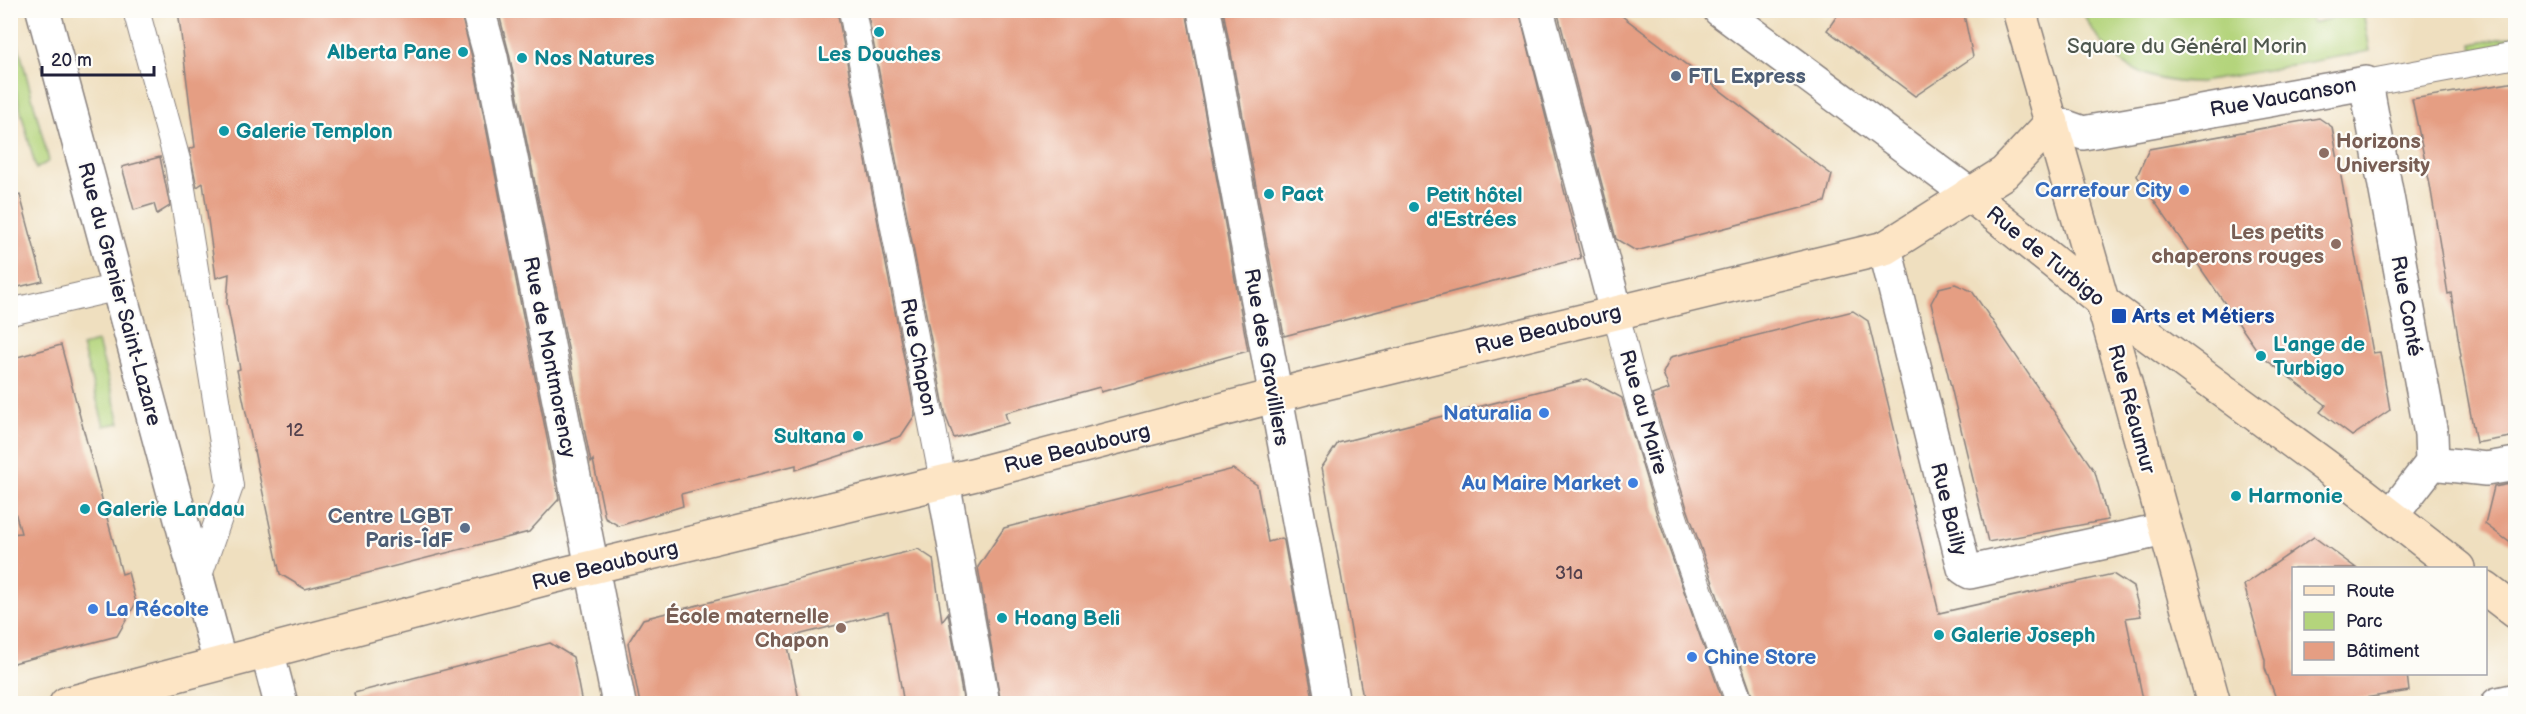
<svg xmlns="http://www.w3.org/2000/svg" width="2526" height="714" viewBox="0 0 2526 714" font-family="'Balsamiq Sans',sans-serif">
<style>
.green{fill:#b4d47c;stroke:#6b7b5c;stroke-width:1.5}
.building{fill:#e59e83}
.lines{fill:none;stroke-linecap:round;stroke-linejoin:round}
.pedestrian-casing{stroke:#88807d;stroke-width:28}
.minor-casing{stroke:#88807d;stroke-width:36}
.tertiary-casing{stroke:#88807d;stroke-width:36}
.secondary-casing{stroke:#88807d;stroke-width:36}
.pedestrian{stroke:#fff;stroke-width:26}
.minor{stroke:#fff;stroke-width:33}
.tertiary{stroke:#fff;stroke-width:33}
.secondary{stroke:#fde5c5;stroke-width:33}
.culture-dot{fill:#0f9aa8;stroke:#fdfcf7;stroke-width:2}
.service-dot{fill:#5c6f8a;stroke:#fdfcf7;stroke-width:2}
.education-dot{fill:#8d6e63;stroke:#fdfcf7;stroke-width:2}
.shop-dot{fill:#3f7fe0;stroke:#fdfcf7;stroke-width:2}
.transit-dot{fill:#1a4fb4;stroke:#fdfcf7;stroke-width:2}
.labels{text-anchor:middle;stroke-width:4.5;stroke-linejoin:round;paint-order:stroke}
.number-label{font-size:18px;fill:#53414d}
.park-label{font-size:21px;fill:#4e574e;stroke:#fdfcf7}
.culture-label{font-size:21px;font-weight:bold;fill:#0d838f;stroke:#fdfcf7;text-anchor:start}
.service-label{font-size:21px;font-weight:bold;fill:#4e5e75;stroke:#fdfcf7;text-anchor:start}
.street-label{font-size:21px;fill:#22223b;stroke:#fdfcf7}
.education-label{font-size:21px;font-weight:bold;fill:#785e54;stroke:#fdfcf7;text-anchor:end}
.shop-label{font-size:21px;font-weight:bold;fill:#366cbe;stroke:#fdfcf7;text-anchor:end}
.transit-label{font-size:21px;font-weight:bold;fill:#164399;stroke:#fdfcf7;text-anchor:start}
</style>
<rect width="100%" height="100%" fill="#fdfcf7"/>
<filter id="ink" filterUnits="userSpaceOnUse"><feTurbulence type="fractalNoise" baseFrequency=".0167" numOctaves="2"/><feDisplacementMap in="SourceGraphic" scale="12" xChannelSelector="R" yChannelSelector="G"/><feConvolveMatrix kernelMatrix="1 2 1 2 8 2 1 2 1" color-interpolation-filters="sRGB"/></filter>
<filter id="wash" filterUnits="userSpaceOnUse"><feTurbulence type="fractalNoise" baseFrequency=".008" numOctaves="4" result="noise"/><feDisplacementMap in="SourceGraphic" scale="24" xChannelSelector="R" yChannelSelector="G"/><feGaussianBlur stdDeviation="1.35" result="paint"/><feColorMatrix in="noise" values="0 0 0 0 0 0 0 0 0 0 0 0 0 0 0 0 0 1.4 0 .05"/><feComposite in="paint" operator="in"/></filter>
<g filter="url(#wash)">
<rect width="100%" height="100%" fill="#efdfbf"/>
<g class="green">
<path d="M2082,11H2308L2312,23L2363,11L2370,51L2196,83C2140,82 2107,62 2082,11Z"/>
<path d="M2515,36V51L2474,56L2472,44Z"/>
<path d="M17,40L49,161L36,169L11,73V43Z"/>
<path d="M98,342L120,423L104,426L82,346Z"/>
</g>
<g id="blocks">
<g class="building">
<path d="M178,10H460L473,61L559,499L529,532L305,589L280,574L237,370L240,369L227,303L229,274L216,278L203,183L197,187L189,149L195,147Z"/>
<path d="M498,10H837L915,415L901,436L796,470V465L681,494L683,506L619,526L605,518L593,460L591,463L509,53Z"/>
<path d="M867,10H1186L1248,351L1101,392L1100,387L1005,413L1008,423L954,438L946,417Z"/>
<path d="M1223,10H1519L1581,258L1284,336Z"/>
<path d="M1557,10H1614L1832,175L1825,202L1636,251L1616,239Z"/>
<path d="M1841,10H1963L1973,57L1915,96L1827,30Z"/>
<path d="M2516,82V436L2476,443L2460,357L2461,356L2451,293L2448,294L2430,185L2412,99Z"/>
<path d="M2319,118L2332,127L2373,353L2380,352L2390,410L2352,436L2320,412L2326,405L2261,356L2137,176L2149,149Z"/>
<path d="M160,157L170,206L157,214L154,204L134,210L122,167Z"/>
<path d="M20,195L43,281L10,289V197Z"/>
<path d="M1955,284L1972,291L2095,472L2108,520L1988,542L1931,303L1939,288Z"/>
<path d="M1853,311L1868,321L1939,613L2113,574L2133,587L2141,616L2126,618L2144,704H1755L1686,505L1652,395L1669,389L1663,373L1671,357Z"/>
<path d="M61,345L122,574L128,572L136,603L117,636L10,664V534L21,533L10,494V359Z"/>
<path d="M1587,379L1622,398L1657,515L1724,704H1364L1322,467L1338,443Z"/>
<path d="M1233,469L1257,485L1268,542L1282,538L1284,541L1314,704H1001L978,567L1004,528Z"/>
<path d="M2516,483V547L2485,524L2494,487Z"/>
<path d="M2314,537L2356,568H2294V674H2407L2409,691L2327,704H2278L2265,668V660L2244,585Z"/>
<path d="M918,549L933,559L942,621L948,613L964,704H904L888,612L786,638L800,704H640L628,643L643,619Z"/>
<path d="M550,643L573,657L582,704H356L354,693Z"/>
</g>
</g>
</g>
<g filter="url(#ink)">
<use href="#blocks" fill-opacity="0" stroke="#88807d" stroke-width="1.5"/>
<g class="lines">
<g class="pedestrian-casing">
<g id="pedestrian">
<path d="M136,10L178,164L230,486L198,578"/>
<path d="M852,10L943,481"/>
<path d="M2366,83L2516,55"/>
<path d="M10,312L119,287"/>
<path d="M1616,312C1646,446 1693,575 1740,704"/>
</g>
</g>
<g class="minor-casing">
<g id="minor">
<path d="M478,10L491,57L619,704"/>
<path d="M1204,10L1333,704"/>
<path d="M1537,10L1616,312"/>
<path d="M2052,122L2083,133L2366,83L2431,434L2432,463L2391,516"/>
<path d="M1885,248L1964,568L1970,572L2165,529"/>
<path d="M2432,463L2486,469L2516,464"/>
<path d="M943,481L983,704"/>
<path d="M267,651L281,704"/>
<path d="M2498,704L2516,700"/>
</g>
</g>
<g class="tertiary-casing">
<g id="tertiary">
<path d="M43,10L220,663"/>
<path d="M1720,10L1969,194"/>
</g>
</g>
<g class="secondary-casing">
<g id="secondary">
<path d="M2019,10L2115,346L2214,704"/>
<path d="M1969,194L2103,302L2354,487L2458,568"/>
<path d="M2486,589L2516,612"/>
<path d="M66,704L551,577L976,474L1305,388L1885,248L2004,173L2052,122"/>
</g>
</g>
<use href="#pedestrian" class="pedestrian"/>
<use href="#minor" class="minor"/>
<use href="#tertiary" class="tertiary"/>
<use href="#secondary" class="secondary"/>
</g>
</g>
<g class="culture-dot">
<circle cx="879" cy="32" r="6"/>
<circle cx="463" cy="52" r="6"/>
<circle cx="522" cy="58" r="6"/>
<circle cx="224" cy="131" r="6"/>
<circle cx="1269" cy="194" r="6"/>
<circle cx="1414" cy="207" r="6"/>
<circle cx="2261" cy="356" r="6"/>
<circle cx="858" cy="436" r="6"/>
<circle cx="2236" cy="496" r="6"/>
<circle cx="85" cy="509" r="6"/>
<circle cx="1002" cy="618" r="6"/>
<circle cx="1939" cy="635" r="6"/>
</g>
<g class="service-dot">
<circle cx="1676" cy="76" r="6"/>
<circle cx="465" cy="528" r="6"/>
</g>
<g class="education-dot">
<circle cx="2324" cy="153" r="6"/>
<circle cx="2336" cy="244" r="6"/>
<circle cx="841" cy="628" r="6"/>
</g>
<g class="shop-dot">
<circle cx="2184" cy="190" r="6"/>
<circle cx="1544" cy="413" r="6"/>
<circle cx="1633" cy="483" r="6"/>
<circle cx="93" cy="609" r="6"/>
<circle cx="1692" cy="657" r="6"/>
</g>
<rect class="transit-dot" x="2111" y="308" width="16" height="16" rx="3"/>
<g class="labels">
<g class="number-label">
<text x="295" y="436">12</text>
<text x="1569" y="579">31a</text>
</g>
<g class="park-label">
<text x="2187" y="53">Square du Général Morin</text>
</g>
<g class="culture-label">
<text x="451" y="59" text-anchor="end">Alberta Pane</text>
<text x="879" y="61" text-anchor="middle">Les Douches</text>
<text x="534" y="65">Nos Natures</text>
<text x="236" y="138">Galerie Templon</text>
<text x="1281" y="201">Pact</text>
<text x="1426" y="202">Petit hôtel<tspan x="1426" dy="24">d'Estrées</tspan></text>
<text x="2273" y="351">L'ange de<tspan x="2273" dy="24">Turbigo</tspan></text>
<text x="846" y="443" text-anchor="end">Sultana</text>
<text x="2248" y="503">Harmonie</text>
<text x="97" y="516">Galerie Landau</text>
<text x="1014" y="625">Hoang Beli</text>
<text x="1951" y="642">Galerie Joseph</text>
</g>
<g class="service-label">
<text x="1688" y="83">FTL Express</text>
<text x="453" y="523" text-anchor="end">Centre LGBT<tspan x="453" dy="24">Paris-ÎdF</tspan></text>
</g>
<g class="street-label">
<text transform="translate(2283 97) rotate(-10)" y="7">Rue Vaucanson</text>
<text transform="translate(2046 256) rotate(39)" y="7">Rue de Turbigo</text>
<text transform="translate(120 294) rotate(75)" y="7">Rue du Grenier Saint-Lazare</text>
<text transform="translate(2407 306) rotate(80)" y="7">Rue Conté</text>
<text transform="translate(1548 329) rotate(-14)" y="7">Rue Beaubourg</text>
<text transform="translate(550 357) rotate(79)" y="7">Rue de Montmorency</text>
<text transform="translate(919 357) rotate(79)" y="7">Rue Chapon</text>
<text transform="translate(1267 357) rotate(80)" y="7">Rue des Gravilliers</text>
<text transform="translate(2132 409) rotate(75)" y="7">Rue Réaumur</text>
<text transform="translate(1644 412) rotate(74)" y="7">Rue au Maire</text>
<text transform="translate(1077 448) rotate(-14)" y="7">Rue Beaubourg</text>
<text transform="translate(1949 509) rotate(76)" y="7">Rue Bailly</text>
<text transform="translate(605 565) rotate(-14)" y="7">Rue Beaubourg</text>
</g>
<g class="education-label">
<text x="2336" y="148" text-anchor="start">Horizons<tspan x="2336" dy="24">University</tspan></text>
<text x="2324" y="239">Les petits<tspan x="2324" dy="24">chaperons rouges</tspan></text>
<text x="829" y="623">École maternelle<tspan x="829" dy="24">Chapon</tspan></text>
</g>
<g class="shop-label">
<text x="2172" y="197">Carrefour City</text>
<text x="1532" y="420">Naturalia</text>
<text x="1621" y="490">Au Maire Market</text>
<text x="105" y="616" text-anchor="start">La Récolte</text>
<text x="1704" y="664" text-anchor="start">Chine Store</text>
</g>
<g class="transit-label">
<text x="2132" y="323">Arts et Métiers</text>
</g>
</g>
<rect width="2526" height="714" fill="none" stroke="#fdfcf7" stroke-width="36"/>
<rect x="2292" y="567" width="195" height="108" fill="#fdfcf7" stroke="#a5a5ac" stroke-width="1.5"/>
<rect x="2304" y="586" width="30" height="9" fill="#fde5c5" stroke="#a5a5ac" stroke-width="1.5"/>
<text x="2346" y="597" font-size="18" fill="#22223b">Route</text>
<rect x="2304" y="612" width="30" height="18" fill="#b4d47c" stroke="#a5a5ac" stroke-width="1.5"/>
<text x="2346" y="627" font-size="18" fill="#22223b">Parc</text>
<rect x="2304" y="642" width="30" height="18" fill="#e59e83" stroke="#a5a5ac" stroke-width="1.5"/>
<text x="2346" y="657" font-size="18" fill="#22223b">Bâtiment</text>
<path d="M42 66v9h112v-9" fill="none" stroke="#22223b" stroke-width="3"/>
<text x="51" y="66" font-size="18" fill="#22223b" stroke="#fdfcf7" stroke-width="4.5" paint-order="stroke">20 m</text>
</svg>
